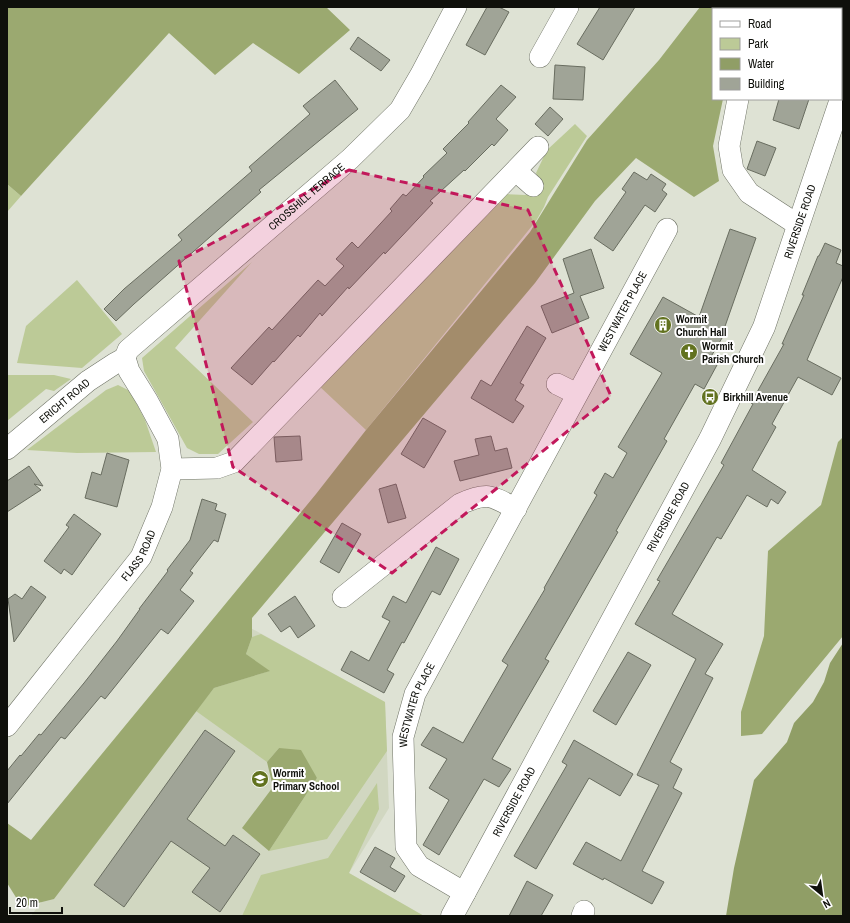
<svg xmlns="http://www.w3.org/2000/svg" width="850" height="923" viewBox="0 0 850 923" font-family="'Archivo Narrow',sans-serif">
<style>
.built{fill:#d1d7c1}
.green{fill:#bcca97}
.forest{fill:#9ba970}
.water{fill:#909e66}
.building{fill:#a0a497;stroke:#696d60}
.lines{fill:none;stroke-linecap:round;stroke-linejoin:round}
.minor-casing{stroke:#707467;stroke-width:22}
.major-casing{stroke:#707467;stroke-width:23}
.minor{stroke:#fff;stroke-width:21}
.major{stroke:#fff;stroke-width:22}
.marked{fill:#c2185b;fill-opacity:0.2;stroke:#c2185b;stroke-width:3;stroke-dasharray:8 5;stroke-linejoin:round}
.labels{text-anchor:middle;stroke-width:4;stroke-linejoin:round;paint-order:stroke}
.street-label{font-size:11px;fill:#0f100b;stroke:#fff}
.poi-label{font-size:11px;font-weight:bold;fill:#0f100b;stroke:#fff;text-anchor:start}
</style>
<rect width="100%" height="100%" fill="#dee2d4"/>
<path class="built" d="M247,626L385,702L389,808L349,873L424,916H31Z"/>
<g class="green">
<path d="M575,124L587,136L548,197L544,207L536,221L366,430L318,385L505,194L525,195L537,193L541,186L536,173L547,150Z"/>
<path d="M7,184L21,196L7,212Z"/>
<path d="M252,262L175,348L253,422L218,454H199L187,448L144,371L142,358Z"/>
<path d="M77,280L122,334L82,368L17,363L26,326Z"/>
<path d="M8,375H54L71,379L54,391L46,389L7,421V382Z"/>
<path d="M118,385L130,391L145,420L156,452L77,453L27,450L106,390Z"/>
<path d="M261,634L385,702L387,751L327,839L269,851L317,778L279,748L267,762L196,711L214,688L269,671L246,654L252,637Z"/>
<path d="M377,783L379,809L349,873L424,916H242L261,875L328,858Z"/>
</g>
<g class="forest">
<path d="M7,7H326L350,30L299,74L253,43L215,75L169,33L21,196L7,184Z"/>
<path d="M700,7H772L770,9H713V99H723L713,146L719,181L694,197L636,158L595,201L535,283L252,618V637L246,654L270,671L214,688L54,899L22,907L7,883V823L31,840L316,494L366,430L530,232L587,140L659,60Z"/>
<path d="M843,437V636L762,734L741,736V712L764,636L768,551L821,505L838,442Z"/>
<path d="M279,748L301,750L317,778L269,851L242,828L273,787L267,762Z"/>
</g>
<path class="water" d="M843,643V916H726L734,868L754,780L787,742L794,723L813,702L824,682L830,663Z"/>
<g class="building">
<path d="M487,7H499L509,12L485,55L466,45Z"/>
<path d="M600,7H635L603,60L577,44Z"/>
<path d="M358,37L390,60L381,71L350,49Z"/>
<path d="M555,65L585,67L583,100L553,99Z"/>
<path d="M335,80L358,109L259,190L261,192L134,304L116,321L104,309L124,289L182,240L178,235L252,171L249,167L310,114L303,106Z"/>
<path d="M501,85L516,97L496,119L508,130L494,146L492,144L465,171L464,170L430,201L433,203L385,254L384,252L349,289L348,287L322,316L320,313L300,337L298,335L274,362L273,361L252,385L231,368L269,327L272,330L318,280L325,286L344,266L336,259L352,242L358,248L392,211L390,209L403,194L406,196L424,177L423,176L447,153L443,149L469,123L468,122Z"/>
<path d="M779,99H809L799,129L773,120Z"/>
<path d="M550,107L563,119L548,136L535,124Z"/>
<path d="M757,141L776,148L765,176L747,169Z"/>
<path d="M634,172L647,180L651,174L666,184L662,190L667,194L655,212L645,205L613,251L594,238L626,192L622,189Z"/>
<path d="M730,229L756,238L723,332L725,333L709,360L717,365L704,389L695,384L664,439L667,441L616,531L618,532L545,659L549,661L492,759L511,769L499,787L484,779L439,855L423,845L449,800L429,788L447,759L421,745L433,727L463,743L508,665L502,661L545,589L544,588L597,495L594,493L605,473L613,478L627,453L618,447L662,373L630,354L663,297L699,317Z"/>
<path d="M825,243L841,250L836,263L843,266V277L807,360L841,378L832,395L798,377L772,424L776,427L752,470L786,492L778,504L771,499L767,507L747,495L721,539L717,537L672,614L723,644L705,674L713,678L670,762L682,769L673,788L682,793L642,871L664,882L652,904L604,878L603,880L573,864L586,842L621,861L659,785L637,775L696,659L635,624L660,581L657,580L724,465L721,463L753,404L751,403L784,344H782L804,295H802L818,256H819Z"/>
<path d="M591,249L604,288L580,296L589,318L552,333L541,306L574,293L563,259Z"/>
<path d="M527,326L546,338L520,383L524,385L515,400L524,406L513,423L471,398L481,380L491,386Z"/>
<path d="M423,418L446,431L424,468L401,454Z"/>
<path d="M300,436L302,460L276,462L274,437Z"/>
<path d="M491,436L495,451L507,448L512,468L460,481L454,461L479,455L475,439Z"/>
<path d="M107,453L129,460L117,507L85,498L92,472L101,475Z"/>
<path d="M29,466L43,486L34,484L41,490L7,512V481Z"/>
<path d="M396,484L406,518L388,523L379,489Z"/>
<path d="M202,499L217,504L215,510L226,514L218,542L214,540L190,571L193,573L180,590L194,601L168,634L161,629L105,699L101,696L65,739L61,737L7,804V771L20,755L21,756L39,734L41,735L84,683L117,641L140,609H139L168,571L167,570L190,540Z"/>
<path d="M74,514L101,534L72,575L64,569L61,574L44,561L69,527L66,525Z"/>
<path d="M342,523L361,534L339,573L320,562Z"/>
<path d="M436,547L459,559L440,595L432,591L404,643L402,642L387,670L394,674L384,693L341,670L351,651L369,661L390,621L382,617L393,596L406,603Z"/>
<path d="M31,586L46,597L14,642L8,599L15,594L22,599Z"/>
<path d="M295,596L315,626L298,638L290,626L281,632L268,614Z"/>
<path d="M628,652L651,665L616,725L593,711Z"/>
<path d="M205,730L235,751L187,819L225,846L233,835L260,854L220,912L192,892L210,868L171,841L124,907L94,885Z"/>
<path d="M574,740L633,774L620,796L589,778L536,869L514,856L567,765L562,762Z"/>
<path d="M375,847L395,858L390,867L405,876L395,892L360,872Z"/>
<path d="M527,881L553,895L541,916H509Z"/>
</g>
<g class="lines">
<g class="minor-casing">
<g id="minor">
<path d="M782,9L784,7"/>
<path d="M540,57L568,7"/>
<path d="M738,99L729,146L733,170L749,193L798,225"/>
<path d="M516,171L533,186"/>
<path id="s1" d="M125,358L128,350L350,159L400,110L421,74L456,7"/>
<path d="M557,384L577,394"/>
<path id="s2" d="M7,449L88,381L114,364L125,358"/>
<path d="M172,469L217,468L234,462L538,147"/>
<path d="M343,597L460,504C487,492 491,495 516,509"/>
<path id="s3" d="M7,726L141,557L162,507L172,469L168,439L147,400L129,371L125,358"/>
<path id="s4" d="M465,893L419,866L406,847L403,737L415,694L667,229"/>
<path d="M582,916L584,911"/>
</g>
</g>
<g class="major-casing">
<g id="major">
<path id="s5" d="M452,916L710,439L764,327L841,99"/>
</g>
</g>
<use href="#minor" class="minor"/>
<use href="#major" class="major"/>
</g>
<path class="marked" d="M349,170L528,210L611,396L392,573L233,467L179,261Z"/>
<defs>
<g id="building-disc" transform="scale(0.9)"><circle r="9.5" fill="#62721f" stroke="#fff"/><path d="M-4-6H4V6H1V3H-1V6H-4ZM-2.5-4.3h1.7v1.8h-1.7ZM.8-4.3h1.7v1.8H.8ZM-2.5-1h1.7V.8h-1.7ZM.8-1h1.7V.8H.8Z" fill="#fff"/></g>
<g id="church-disc" transform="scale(0.9)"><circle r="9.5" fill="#62721f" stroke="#fff"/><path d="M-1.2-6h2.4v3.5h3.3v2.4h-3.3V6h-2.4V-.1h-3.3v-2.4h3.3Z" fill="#fff"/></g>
<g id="bus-disc" transform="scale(0.9)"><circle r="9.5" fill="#62721f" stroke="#fff"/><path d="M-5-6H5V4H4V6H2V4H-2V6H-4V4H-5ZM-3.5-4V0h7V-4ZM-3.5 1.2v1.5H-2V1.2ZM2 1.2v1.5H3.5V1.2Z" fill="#fff"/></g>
<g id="school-disc" transform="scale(0.9)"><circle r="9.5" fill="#62721f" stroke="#fff"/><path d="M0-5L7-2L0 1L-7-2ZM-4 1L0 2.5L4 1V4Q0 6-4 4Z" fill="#fff"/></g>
</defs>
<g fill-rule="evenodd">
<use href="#building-disc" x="663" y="325"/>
<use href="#church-disc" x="689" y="352"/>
<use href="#bus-disc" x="710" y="397"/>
<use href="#school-disc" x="260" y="779"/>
</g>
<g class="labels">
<g class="street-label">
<text dy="4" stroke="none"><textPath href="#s1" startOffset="244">CROSSHILL TERRACE</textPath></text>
<text dy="4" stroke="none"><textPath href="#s5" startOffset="778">RIVERSIDE ROAD</textPath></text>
<text dy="4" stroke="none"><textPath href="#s4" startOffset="666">WESTWATER PLACE</textPath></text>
<text dy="4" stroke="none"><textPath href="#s2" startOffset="75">ERICHT ROAD</textPath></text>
<text dy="4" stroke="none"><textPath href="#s5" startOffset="454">RIVERSIDE ROAD</textPath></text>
<text dy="4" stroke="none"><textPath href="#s3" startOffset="216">FLASS ROAD</textPath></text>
<text dy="4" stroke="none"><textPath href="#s4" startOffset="221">WESTWATER PLACE</textPath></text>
<text dy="4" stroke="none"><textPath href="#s5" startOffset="130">RIVERSIDE ROAD</textPath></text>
</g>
<g class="poi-label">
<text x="676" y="323">Wormit<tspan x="676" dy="13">Church Hall</tspan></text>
<text x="702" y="350">Wormit<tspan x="702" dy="13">Parish Church</tspan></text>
<text x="723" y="401">Birkhill Avenue</text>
<text x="273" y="777">Wormit<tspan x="273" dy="13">Primary School</tspan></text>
</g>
</g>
<rect width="850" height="923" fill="none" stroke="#0f100b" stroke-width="16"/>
<rect x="712" y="8" width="130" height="92" fill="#ffffff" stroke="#9f9f9d"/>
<rect x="720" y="21" width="20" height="6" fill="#ffffff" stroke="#9f9f9d"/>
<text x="748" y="28" font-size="12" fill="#0f100b">Road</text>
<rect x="720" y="38" width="20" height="12" fill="#bcca97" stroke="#9f9f9d"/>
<text x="748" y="48" font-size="12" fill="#0f100b">Park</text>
<rect x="720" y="58" width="20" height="12" fill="#909e66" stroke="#9f9f9d"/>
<text x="748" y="68" font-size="12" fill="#0f100b">Water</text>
<rect x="720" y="78" width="20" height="12" fill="#a0a497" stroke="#9f9f9d"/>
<text x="748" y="88" font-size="12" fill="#0f100b">Building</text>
<g transform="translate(822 895) rotate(151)" stroke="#ffffff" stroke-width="3" paint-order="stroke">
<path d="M0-3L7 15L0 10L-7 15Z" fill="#0f100b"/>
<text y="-6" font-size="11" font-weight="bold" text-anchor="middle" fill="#0f100b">N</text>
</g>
<path d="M10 907v6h52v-6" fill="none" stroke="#0f100b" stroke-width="2"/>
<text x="16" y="907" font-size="12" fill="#0f100b" stroke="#ffffff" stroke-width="3" paint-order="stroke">20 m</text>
</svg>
